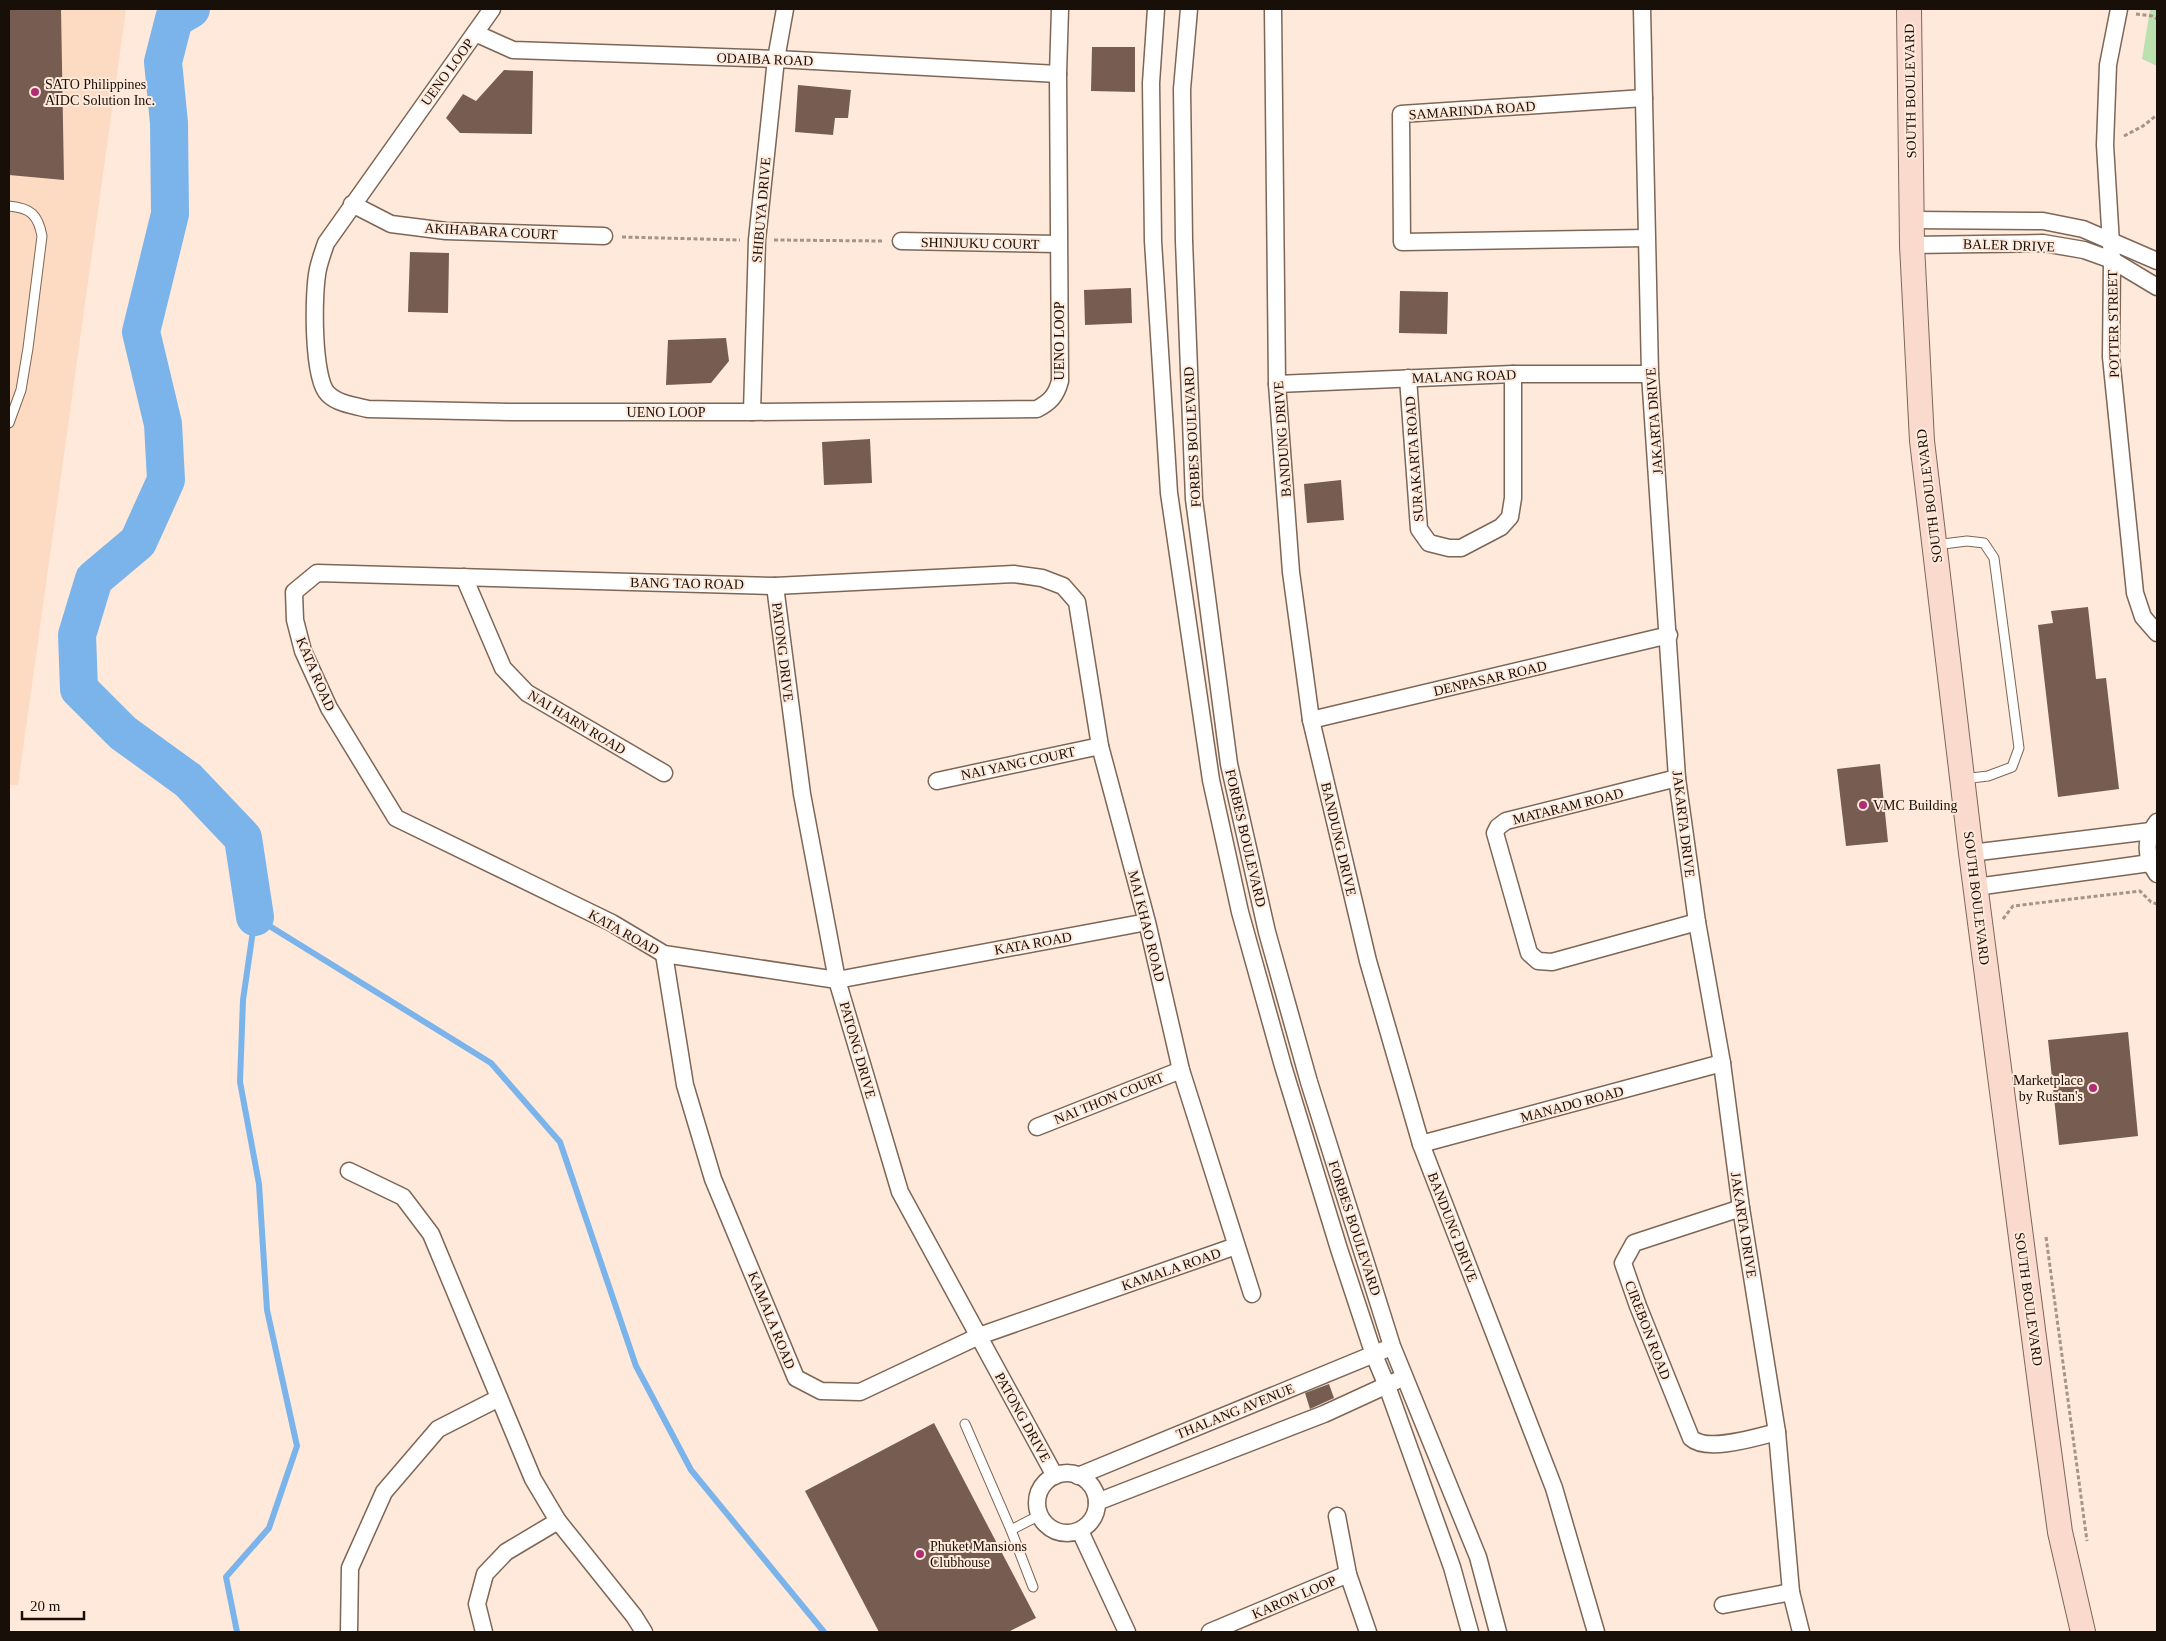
<svg xmlns="http://www.w3.org/2000/svg" width="2166" height="1641" viewBox="0 0 2166 1641" font-family="'Times New Roman',serif">
<style>
.built{fill:#fddbc2}
.green{fill:#bbe1af}
.lines{fill:none;stroke-linecap:round;stroke-linejoin:round}
.stream{stroke:#7bb4eb;stroke-width:6}
.river{stroke:#7bb4eb;stroke-width:38}
.building{fill:#775c51}
.lane-casing{stroke:#7d6655;stroke-width:11}
.street-casing{stroke:#7d6655;stroke-width:19}
.secondary-casing{stroke:#7d6655;stroke-width:26}
.path{stroke:#a59488;stroke-width:3;stroke-dasharray:4 2.5;stroke-linecap:butt}
.lane{stroke:#fff;stroke-width:9}
.street{stroke:#fff;stroke-width:16}
.secondary{stroke:#fbdace;stroke-width:24}
.poi-dot{fill:#b02c74;stroke:#ffe9da;stroke-width:2}
.labels{text-anchor:middle;stroke-width:4;stroke-linejoin:round;paint-order:stroke}
.street-label{font-size:14px;fill:#180f08;stroke:#ffe9da}
.poi-label{font-size:14px;fill:#180f08;stroke:#ffe9da;text-anchor:start}
</style>
<rect width="100%" height="100%" fill="#ffe9da"/>
<path class="built" d="M9,9H126L18,785H9Z"/>
<path class="green" d="M2150,9H2157V66L2142,59Z"/>
<g class="lines">
<path class="stream" d="M237,1632L226,1577L269,1528L297,1446L267,1310L259,1184L240,1082L243,1000L255,917L491,1063L560,1142L636,1366L691,1470L824,1632"/>
<path class="river" d="M191,9L174,19L163,62L169,123L170,214L141,332L163,424L166,480L138,542L94,579L77,635L79,689L123,733L188,780L243,838L255,917"/>
</g>
<g class="building">
<path d="M9,9H61L64,180L9,175Z"/>
<path d="M1092,47H1135V92L1091,91Z"/>
<path d="M504,70L533,71L532,134L460,133L446,118L463,94L476,101Z"/>
<path d="M798,85L851,90L848,118H835L833,135L795,132Z"/>
<path d="M410,252L449,253L448,313L408,312Z"/>
<path d="M1131,288L1132,323L1085,325L1084,290Z"/>
<path d="M1400,291L1448,292L1447,334L1399,333Z"/>
<path d="M726,338L729,361L711,383L666,385L668,340Z"/>
<path d="M870,439L872,483L824,485L822,442Z"/>
<path d="M1341,480L1344,520L1307,523L1304,484Z"/>
<path d="M2088,607L2096,679L2106,678L2119,789L2058,797L2038,625L2053,623L2051,611Z"/>
<path d="M1880,764L1888,842L1846,846L1837,769Z"/>
<path d="M2128,1032L2138,1136L2059,1145L2048,1040Z"/>
<path d="M1329,1384L1334,1398L1310,1409L1305,1393Z"/>
<path d="M934,1423L1036,1618L1008,1632H879L805,1491Z"/>
</g>
<g class="lines">
<g class="lane-casing">
<g id="lane">
<path d="M9,206C31,208 38,215 42,236L28,348L21,390L9,423"/>
<path d="M1935,545L1967,541L1984,543L1994,558L2019,748L2012,767L1988,776L1963,779"/>
<path d="M965,1424L1011,1530L1033,1587"/>
<path d="M1011,1530L1040,1515"/>
</g>
</g>
<g class="street-casing">
<g id="street">
<path d="M492,9L326,243C323,252 320,260 318,269C313,291 312,379 328,394C338,404 356,406 368,409L510,412H752L1037,409C1050,402 1056,396 1060,381L1058,74L1060,9"/>
<path d="M1156,9L1151,83L1153,241L1169,493L1211,780L1240,912L1283,1066L1339,1249L1374,1355L1387,1386L1452,1567L1470,1632"/>
<path d="M1189,9L1182,89L1184,241L1194,499L1229,764L1267,932L1309,1082L1392,1346L1478,1557L1498,1632"/>
<path d="M1273,9L1277,384L1291,572L1311,720L1368,961L1421,1144L1554,1488L1596,1632"/>
<path d="M1642,9L1650,374L1677,778L1697,922L1722,1063L1741,1208L1777,1432L1791,1592L1801,1632"/>
<path d="M2119,9L2108,65L2105,145L2112,260L2111,357L2135,593L2143,617L2157,633"/>
<path d="M475,33L513,50L776,59L1058,74"/>
<path d="M1644,98L1401,114L1402,242L1646,238"/>
<path d="M352,204L391,224L446,231L604,236"/>
<path d="M1912,220L2043,221L2083,229L2157,261"/>
<path d="M901,241L1058,244"/>
<path d="M1912,245L2043,243L2084,250L2112,260L2157,287"/>
<path d="M1408,378L1419,529L1429,543L1449,548H1461L1501,527L1510,517L1513,498V374"/>
<path d="M1277,384L1513,374H1650"/>
<path d="M752,412L757,240L776,59L785,9"/>
<path d="M464,577L503,668L527,693L664,773"/>
<path d="M775,586L802,794L837,980L900,1192L1055,1476"/>
<path d="M1311,720L1669,635"/>
<path d="M1677,778L1506,821L1498,827L1495,833L1529,953L1538,961L1552,962L1697,922"/>
<path d="M937,781L1100,746"/>
<path d="M2157,822C2144,839 2145,857 2157,874"/>
<path d="M1971,853L2151,831"/>
<path d="M1976,887L2150,863"/>
<path d="M1147,922L837,980L664,954L612,923L396,818L329,708L303,651L295,620L294,592L317,573L775,586L1014,574L1042,578L1063,586L1077,602L1100,746L1147,922L1181,1070L1252,1294"/>
<path d="M664,954L685,1085L713,1179L796,1378L821,1391L860,1392L979,1336L1236,1246"/>
<path d="M1037,1127L1181,1070"/>
<path d="M1421,1144L1722,1063"/>
<path d="M349,1171L403,1197L431,1234L533,1479L558,1521L634,1616L644,1632"/>
<path d="M1741,1208L1634,1243L1623,1263L1638,1306L1691,1438C1707,1453 1757,1437 1777,1432"/>
<circle cx="1067" cy="1503" r="30"/>
<path d="M1078,1476L1384,1350"/>
<path d="M1097,1502L1324,1414L1396,1381"/>
<path d="M1337,1516L1348,1574"/>
<path d="M1080,1531L1127,1632"/>
<path d="M1723,1605L1791,1592"/>
<path d="M349,1632L350,1568L384,1492L438,1429L499,1398"/>
<path d="M484,1632L477,1604L485,1574L506,1552L558,1521"/>
<path d="M1210,1632L1348,1574L1368,1632"/>
</g>
</g>
<g class="secondary-casing">
<path id="secondary" d="M1909,9L1912,245L1922,441L1971,853L2045,1422L2060,1532L2083,1632"/>
</g>
<g class="path">
<path d="M2136,14L2152,16L2157,19"/>
<path d="M2124,136L2143,126L2157,115"/>
<path d="M622,237L740,240"/>
<path d="M774,240L883,241"/>
<path d="M2003,919L2013,906L2140,891L2151,902L2157,904"/>
<path d="M2046,1237L2087,1541"/>
</g>
<use href="#lane" class="lane"/>
<use href="#street" class="street"/>
<use href="#secondary" class="secondary"/>
</g>
<g class="poi-dot">
<circle cx="35" cy="92" r="5"/>
<circle cx="1863" cy="805" r="5"/>
<circle cx="2093" cy="1088" r="5"/>
<circle cx="920" cy="1554" r="5"/>
</g>
<g class="labels">
<g class="street-label">
<text transform="translate(765 59) rotate(2)" y="5">ODAIBA ROAD</text>
<text transform="translate(447 72) rotate(-54)" y="5">UENO LOOP</text>
<text transform="translate(1910 91) rotate(-91)" y="5">SOUTH BOULEVARD</text>
<text transform="translate(1472 110) rotate(-4)" y="5">SAMARINDA ROAD</text>
<text transform="translate(761 210) rotate(-85)" y="5">SHIBUYA DRIVE</text>
<text transform="translate(491 231) rotate(3)" y="5">AKIHABARA COURT</text>
<text transform="translate(980 243) rotate(1)" y="5">SHINJUKU COURT</text>
<text transform="translate(2009 245) rotate(2)" y="5">BALER DRIVE</text>
<text transform="translate(2113 324) rotate(-91)" y="5">POTTER STREET</text>
<text transform="translate(1059 341) rotate(-90)" y="5">UENO LOOP</text>
<text transform="translate(1464 376) rotate(-2)" y="5">MALANG ROAD</text>
<text x="666" y="417">UENO LOOP</text>
<text transform="translate(1654 421) rotate(-94)" y="5">JAKARTA DRIVE</text>
<text transform="translate(1192 437) rotate(-93)" y="5">FORBES BOULEVARD</text>
<text transform="translate(1282 439) rotate(-94)" y="5">BANDUNG DRIVE</text>
<text transform="translate(1414 459) rotate(-94)" y="5">SURAKARTA ROAD</text>
<text transform="translate(1929 496) rotate(-97)" y="5">SOUTH BOULEVARD</text>
<text transform="translate(687 583) rotate(1)" y="5">BANG TAO ROAD</text>
<text transform="translate(783 652) rotate(83)" y="5">PATONG DRIVE</text>
<text transform="translate(316 674) rotate(67)" y="5">KATA ROAD</text>
<text transform="translate(1490 678) rotate(-13)" y="5">DENPASAR ROAD</text>
<text transform="translate(577 722) rotate(31)" y="5">NAI HARN ROAD</text>
<text transform="translate(1018 763) rotate(-12)" y="5">NAI YANG COURT</text>
<text transform="translate(1568 806) rotate(-14)" y="5">MATARAM ROAD</text>
<text transform="translate(1684 824) rotate(83)" y="5">JAKARTA DRIVE</text>
<text transform="translate(1246 838) rotate(77)" y="5">FORBES BOULEVARD</text>
<text transform="translate(1339 839) rotate(77)" y="5">BANDUNG DRIVE</text>
<text transform="translate(1977 898) rotate(83)" y="5">SOUTH BOULEVARD</text>
<text transform="translate(1147 926) rotate(76)" y="5">MAI KHAO ROAD</text>
<text transform="translate(624 932) rotate(29)" y="5">KATA ROAD</text>
<text transform="translate(1033 943) rotate(-10)" y="5">KATA ROAD</text>
<text transform="translate(858 1050) rotate(74)" y="5">PATONG DRIVE</text>
<text transform="translate(1109 1098) rotate(-22)" y="5">NAI THON COURT</text>
<text transform="translate(1572 1104) rotate(-15)" y="5">MANADO ROAD</text>
<text transform="translate(1744 1225) rotate(81)" y="5">JAKARTA DRIVE</text>
<text transform="translate(1453 1227) rotate(69)" y="5">BANDUNG DRIVE</text>
<text transform="translate(1355 1228) rotate(72)" y="5">FORBES BOULEVARD</text>
<text transform="translate(1171 1269) rotate(-19)" y="5">KAMALA ROAD</text>
<text transform="translate(2029 1299) rotate(82)" y="5">SOUTH BOULEVARD</text>
<text transform="translate(772 1320) rotate(68)" y="5">KAMALA ROAD</text>
<text transform="translate(1648 1330) rotate(69)" y="5">CIREBON ROAD</text>
<text transform="translate(1235 1411) rotate(-22)" y="5">THALANG AVENUE</text>
<text transform="translate(1023 1417) rotate(61)" y="5">PATONG DRIVE</text>
<text transform="translate(1294 1597) rotate(-23)" y="5">KARON LOOP</text>
</g>
<g class="poi-label">
<text x="45" y="89">SATO Philippines<tspan x="45" dy="16">AIDC Solution Inc.</tspan></text>
<text x="1873" y="810">VMC Building</text>
<text x="2083" y="1085" text-anchor="end">Marketplace<tspan x="2083" dy="16">by Rustan's</tspan></text>
<text x="930" y="1551">Phuket Mansions<tspan x="930" dy="16">Clubhouse</tspan></text>
</g>
</g>
<rect width="2166" height="1641" fill="none" stroke="#180f08" stroke-width="20"/>
<path d="M22 1611v8h62v-8" fill="none" stroke="#180f08" stroke-width="2.5"/>
<text x="30" y="1611" font-size="15" fill="#180f08" stroke="#ffe9da" stroke-width="4" paint-order="stroke">20 m</text>
</svg>
